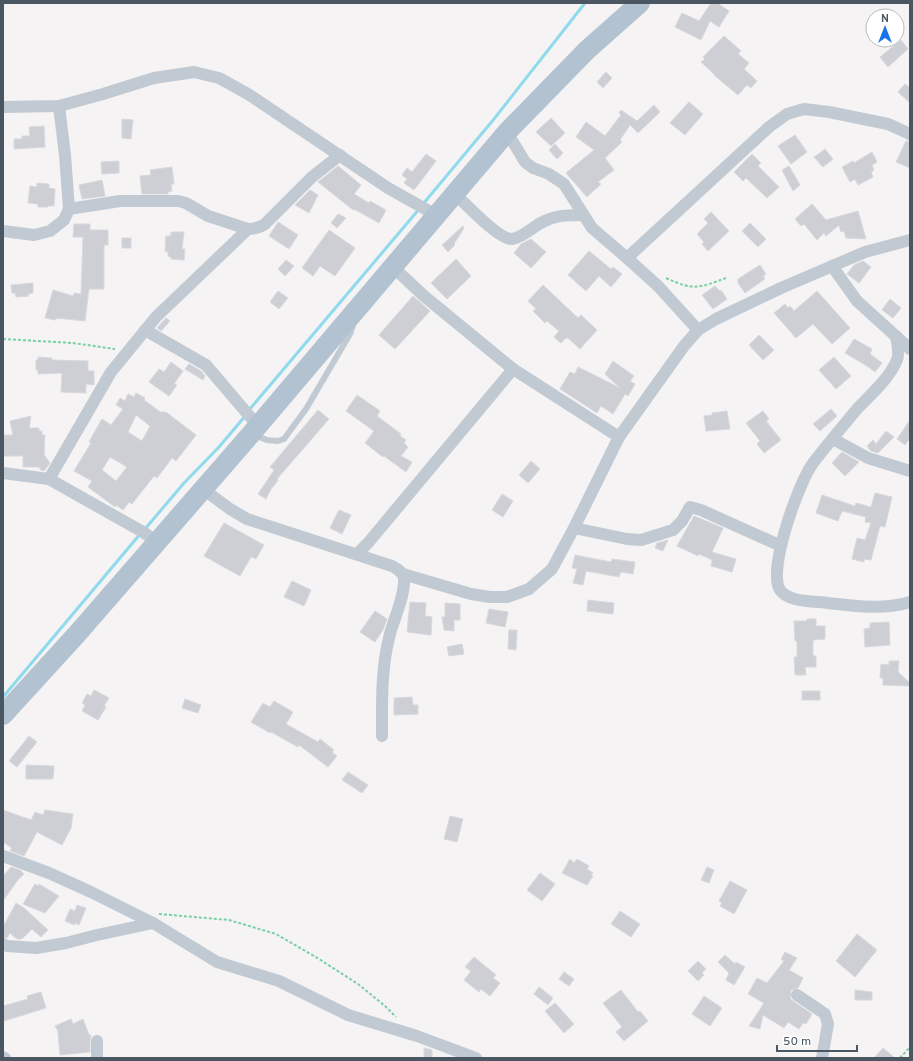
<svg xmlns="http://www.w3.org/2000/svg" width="913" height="1061" viewBox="0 0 913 1061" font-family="Overpass,sans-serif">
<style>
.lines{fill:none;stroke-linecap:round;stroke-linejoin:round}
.stream{stroke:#90daee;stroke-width:3}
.building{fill:#cdcfd5;stroke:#d7d9de;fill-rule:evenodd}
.path{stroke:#7ad0a6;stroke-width:2;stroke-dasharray:3 2;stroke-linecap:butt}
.service{stroke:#c1cad2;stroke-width:6}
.minor{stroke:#c1cad2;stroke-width:12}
.primary{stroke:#b3c2d1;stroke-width:20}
</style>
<rect width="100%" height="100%" fill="#f5f3f3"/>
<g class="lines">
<g class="stream">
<path d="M423,204L494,119L585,3"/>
<path d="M249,410L420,208"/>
<path d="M145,529L184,483L219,447L246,415"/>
<path d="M3,697L141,533"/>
</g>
</g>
<g class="building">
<path d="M711,3H717L729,11L719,27L710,21L701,40L675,27L682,13L699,21Z"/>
<path d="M724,36L741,51L738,54L749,63L744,69L757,81L751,88L747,85L738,95L714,75H715L701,62L705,59L703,57Z"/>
<path d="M901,40L908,49L888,67L880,57Z"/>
<path d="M606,72L612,78L603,88L597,82Z"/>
<path d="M905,84L910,88V103L898,92Z"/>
<path d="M689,102L703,114L685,135L670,123Z"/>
<path d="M654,105L660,112L638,133L630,125L620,140L622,142L605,158L614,170L598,182L601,184L587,197L566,173L594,150L576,137L586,122L605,136L621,115L619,113L621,110L637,121Z"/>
<path d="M551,118L565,133L551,146L536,132Z"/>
<path d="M122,119L133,120L131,139L122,138Z"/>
<path d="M44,126L45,147L14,149V139H22V136H30L29,127Z"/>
<path d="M795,135L807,152L791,164L778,146Z"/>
<path d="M906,141H910V168L896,162Z"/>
<path d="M555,144L563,153L557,159L549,150Z"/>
<path d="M825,149L833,159L823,167L814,157Z"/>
<path d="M872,152L877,162L872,165L874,170L871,172L873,177L858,185L855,179L850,182L842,167L853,161L854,163Z"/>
<path d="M426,154L436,161L414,190L404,183L407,179L402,175L407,168L412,172Z"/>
<path d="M752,154L761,163L758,166L779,187L767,198L746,178L743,181L734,172Z"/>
<path d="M119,161V173L102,174L101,162Z"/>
<path d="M338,166L361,185L354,194L369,203L370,201L386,210L379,223L354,209L353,210L318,182Z"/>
<path d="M789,166L800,185L793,191L782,170Z"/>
<path d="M172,167L174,184H171L172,191L168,192V194H142L140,176L151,175L150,170Z"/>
<path d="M102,180L105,196L82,199L79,185Z"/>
<path d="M37,183L49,184V188L55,189L54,206H48V207H38V204L28,203L30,186L37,187Z"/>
<path d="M310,190L318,195L309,213L295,205Z"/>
<path d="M812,204L826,220L858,211L866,239L846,238L844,231L841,232L839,225L826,236L824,233L817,240L804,224L801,226L795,219Z"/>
<path d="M711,212L729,231L708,251L702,244L704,242L697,234L708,223L704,219Z"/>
<path d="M338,214L346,218L337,228L331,223Z"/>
<path d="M278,222L298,235L289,249L269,236Z"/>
<path d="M750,223L766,239L758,247L742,231Z"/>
<path d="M74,224H90V230H108V245H104V289H89L85,321L56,318V320L45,318L53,290L73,296L74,293L81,294L83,237H73Z"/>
<path d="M463,226L464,228L454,244L455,245L448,252L442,245Z"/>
<path d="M329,230L355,248L335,276L320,266L313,276L302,268Z"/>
<path d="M171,232H184L182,249H185L184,260L171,259V257L168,256V252L165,251L166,236H171Z"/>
<rect x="122" y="238" width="9" height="10"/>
<path d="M531,239L546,252L531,268L514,253L521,244Z"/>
<path d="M589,251L611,269L613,267L622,274L611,287L599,276L586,291L568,275Z"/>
<path d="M456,259L471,276L447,299L431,283Z"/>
<path d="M286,260L294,266L285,276L278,269Z"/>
<path d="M863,261L871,267L859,283L847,274L854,265Z"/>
<path d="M760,265L766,274L763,276L765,279L745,293L738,283V279Z"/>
<path d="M33,283V293L28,294L29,296L16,297L15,293H12L11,285Z"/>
<path d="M543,285L578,318L581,315L597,330L580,349L568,338H566L561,343L554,337L559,331L547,321L545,323L533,311L536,309L528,301Z"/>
<path d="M715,286L720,291L721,290L727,299L713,309L702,295Z"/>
<path d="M278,291L288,298L279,309L270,302Z"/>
<path d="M817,291L850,328L832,344L813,324L796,338L774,313L785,304L788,308L790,306L794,311Z"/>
<path d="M413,296L430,311L395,349L379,335Z"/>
<path d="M890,299L901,308L893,318L882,310Z"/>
<path d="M166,318L170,321L161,331L157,328Z"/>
<path d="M759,335L774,350L763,360L749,345Z"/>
<path d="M854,339L872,349L870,354L882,363L875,372L867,366L845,353Z"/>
<path d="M38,357L52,358V360L88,361V371H94V385L86,384V393L61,392L62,373L38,374V370H36V360H38Z"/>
<path d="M834,357L851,376L836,389L819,370Z"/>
<path d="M613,361L634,376L630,381L635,384L628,396L625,394L613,414L601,406L597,413L560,389L570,372L575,374L578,367L620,388L605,374Z"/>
<path d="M171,362L183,371L174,384L177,385L169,396L149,382L159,369L164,372Z"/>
<path d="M189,364L201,371L205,376L203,380L185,369Z"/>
<path d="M136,393L145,398L144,400L162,413L163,411L165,413L166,412L196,435L176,461L172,458L157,478L154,476L132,504L129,502L123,510L116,505L115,507L88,487L92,481L74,471L91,443L89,442L102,419L111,425L123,409L116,405L120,398L125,401L128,394L134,397ZM136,415L150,426L142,441L128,432ZM110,457L127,467L116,481L102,470Z"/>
<path d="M357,395L380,411L377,416L401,434L400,436L406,440L404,443L408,447L401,456L412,462L406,472L384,456L383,457L365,443L374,431L346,411Z"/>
<path d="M831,409L837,416L820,431L813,424Z"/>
<path d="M318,410L329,419L277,479L278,480L273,487H272L266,499L258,494L274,470L270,467Z"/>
<path d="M727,411L730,429L706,431L704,416L712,415V413Z"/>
<path d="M763,411L769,419L766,421L781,440L764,453L757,444L760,441L746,423Z"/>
<path d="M31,416L29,428H39V431H42V435H45L44,455L50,463L44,471L41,470L39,467H23V456H3V435H13L10,421Z"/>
<path d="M910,420V438L905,445L897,439Z"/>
<path d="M886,431L894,437L878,453L871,451L867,446L873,440L876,444Z"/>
<path d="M842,452L859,462L845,476L832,463Z"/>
<path d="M531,461L540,469L528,483L519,475Z"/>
<path d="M875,493L892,497L885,527L880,526L871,560L864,559V562L852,559L857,538L865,540L871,523L865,522L866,517L842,511L838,521L816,513L822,495L855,506L856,503L871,507Z"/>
<path d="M502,494L513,501L503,517L492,510Z"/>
<path d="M339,510L351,515L342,534L330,528Z"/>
<path d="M694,516L723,528L712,552L736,559L732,572L711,566L712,560L699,554L698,556L677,546Z"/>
<path d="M224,523L264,545L256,559L251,557L240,576L204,556Z"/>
<path d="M668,540L663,551L655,548L657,543Z"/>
<path d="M575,555L611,562L612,559L635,562L633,574L621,572L619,577L586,571L583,585L573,583L577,569L572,568Z"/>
<path d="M292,581L311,590L304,606L284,597Z"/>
<path d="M588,600L614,603L613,614L587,611Z"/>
<path d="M410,602L426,603L425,616L432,617L431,635L407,632Z"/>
<path d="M445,603L460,604V620H454V631L444,630L442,617H445Z"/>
<path d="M489,609L508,612L505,627L486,623Z"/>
<path d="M375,611L387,619L383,630L375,642L360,632Z"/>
<path d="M807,619H816V626H825V639L813,640V656H816V667H805L806,675H795L794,657H797V641H795L794,621H807Z"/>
<path d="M889,622L890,645L865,647L864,629L870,628V623Z"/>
<path d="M509,630H517L516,650L508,649Z"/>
<path d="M462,644L464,654L449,656L447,647Z"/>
<path d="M889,661H899L898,672L910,683V686L883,685V678H880L881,664L889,665Z"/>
<path d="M94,690L109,698L104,706L106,707L98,720L82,711L85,705L82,703L87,694L91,696Z"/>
<rect x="802" y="691" width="18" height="9"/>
<path d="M412,697L413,705H418V714L394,715V698Z"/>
<path d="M185,699L201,705L198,713L182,708Z"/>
<path d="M274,701L293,712L286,724L318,742L320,739L334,750L332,752L337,756L328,767L299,745L298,747L271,732L270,733L251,722L263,703L270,707Z"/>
<path d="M29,736L37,742L17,767L9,761Z"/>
<path d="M26,765L54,766L53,779H26Z"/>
<path d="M348,772L368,785L362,793L342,780Z"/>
<path d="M3,810L31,820L35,812L43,815L45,810L73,814L71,828L62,845L37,832L24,856L10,851L12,848L3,842Z"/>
<path d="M450,816L463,819L457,842L444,839Z"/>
<path d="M570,859L574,863L577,859L589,866L587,869L593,873L591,875L593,876L587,885L562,873Z"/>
<path d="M11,867L20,870L24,874L17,881L3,901V876Z"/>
<path d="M707,867L714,870L709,883L701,880Z"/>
<path d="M540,873L555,884L542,901L527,890Z"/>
<path d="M730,881L747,890L734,914L720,906L722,903L719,901Z"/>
<path d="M35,884L38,886L39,884L59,896L45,913L23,904Z"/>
<path d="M16,903L24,908L48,930L41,937L32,929L22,939H17L10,933L7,938L3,937V927Z"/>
<path d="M77,905L86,908L79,925L75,923L74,925L65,921L70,909L75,911Z"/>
<path d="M620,911L640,924L631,937L611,924Z"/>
<path d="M857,934L877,950L855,977L836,961Z"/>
<path d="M785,952L797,958L789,970L803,978L798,988L791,990L790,998L793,1001L812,1014L806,1024L803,1023L799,1029L788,1022L784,1028L763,1015L760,1029L749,1026L764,1003L748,994L757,978L767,983L784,961L781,959Z"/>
<path d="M725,955L735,964L736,962L745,967L734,985L726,980L729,973L718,962Z"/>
<path d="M474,957L496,975L493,978L500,983L490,996L481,989L479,992L464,980L471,971L465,967Z"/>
<path d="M698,961L706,969L702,973L704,975L698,981L688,971Z"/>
<path d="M564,972L574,979L569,986L559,979Z"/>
<path d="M539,987L553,998L548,1005L534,994Z"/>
<path d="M621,990L638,1012L640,1011L648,1021L624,1041L616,1032L622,1027L603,1003Z"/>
<path d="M855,990L872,992V1000H855Z"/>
<path d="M41,992L46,1008L4,1021L3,1006L28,999L27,996Z"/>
<path d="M704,996L722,1008L710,1026L692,1014Z"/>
<path d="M555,1003L574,1024L564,1033L545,1011Z"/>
<path d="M71,1019L73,1024L83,1019L89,1035H91L90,1041V1052L60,1055L58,1031L55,1026Z"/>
<path d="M424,1048L432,1050V1058H424Z"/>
<path d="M883,1048L895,1058H874Z"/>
</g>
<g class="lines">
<g class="path">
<path d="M666,278C694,291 699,288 726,278"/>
<path d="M3,339L73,343L115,349"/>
<path d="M159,914L229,920L276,934L319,959L358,984L385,1006L396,1017"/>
<path d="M900,1058L910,1047"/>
</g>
<path class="service" d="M254,435L267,440L278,441L284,439L306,409L350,334L353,325"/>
<g class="minor">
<path d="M3,107L59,106L103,94L154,78L194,72L219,78L248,94L388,188L436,215"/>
<path d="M507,132L525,162L533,168L549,174L564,184L592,228L627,258L658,286L698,330"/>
<path d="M455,194C465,203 499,240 512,239C525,237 535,224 547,220C558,215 571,215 583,215"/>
<path d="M69,209L120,201H178L186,203L208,216L248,229C255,229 259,228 265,224L312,177L340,155"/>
<path d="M3,231L34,235L50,231L64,220L69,209L65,155L59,106"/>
<path d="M627,258L769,127L787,114L804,109L829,112L888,124L910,134"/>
<path d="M832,266L857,301L910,349"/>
<path d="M393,267L424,296L513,369L619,437"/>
<path d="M145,330L206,365L258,426"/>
<path d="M896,336C897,343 900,353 897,360C889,379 871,394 857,409C842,427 827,445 813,463C799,482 767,570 780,590C788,601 807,601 819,602C848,605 882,611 910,602"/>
<path d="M833,439L868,458L910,471"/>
<path d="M3,473L49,479L143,532L157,542"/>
<path d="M49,479L111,372L156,317L248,229"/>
<path d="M203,489L230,509L247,519L392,566C398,569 403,572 404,579C405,597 393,620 389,638C381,670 382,703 382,736"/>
<path d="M574,528L627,539L641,540L673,530L682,521L690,507L701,510L781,546"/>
<path d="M357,554L368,543L513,369"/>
<path d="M403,574L471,594L490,597H507L529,589L552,569L574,528L619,437L684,346L698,330L716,319L781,288L865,252L910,240"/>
<path d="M3,856L49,873L91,892L153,923L217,962L279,981L348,1015L417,1036L476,1058"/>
<path d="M3,944L7,946L36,948L66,943L97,935L153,923"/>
<path d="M797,995L825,1014L828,1024L822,1058"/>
<path d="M3,1057L5,1058"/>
<path d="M97,1058V1041"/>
</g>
<path class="primary" d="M3,715L77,634L251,434L507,132L587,50L640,3"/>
</g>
<rect width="913" height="1061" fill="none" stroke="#4a5661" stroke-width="8"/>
<g transform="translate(885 28)"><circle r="19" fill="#ffffff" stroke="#b7bbc0"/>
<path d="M0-3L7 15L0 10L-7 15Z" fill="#1a73e8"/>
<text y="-6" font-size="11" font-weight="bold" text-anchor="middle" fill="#4a5661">N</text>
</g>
<path d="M777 1045v6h80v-6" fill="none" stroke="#4a5661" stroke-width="2"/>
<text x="783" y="1045" font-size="12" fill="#4a5661" stroke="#ffffff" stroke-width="3" paint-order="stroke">50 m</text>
</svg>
